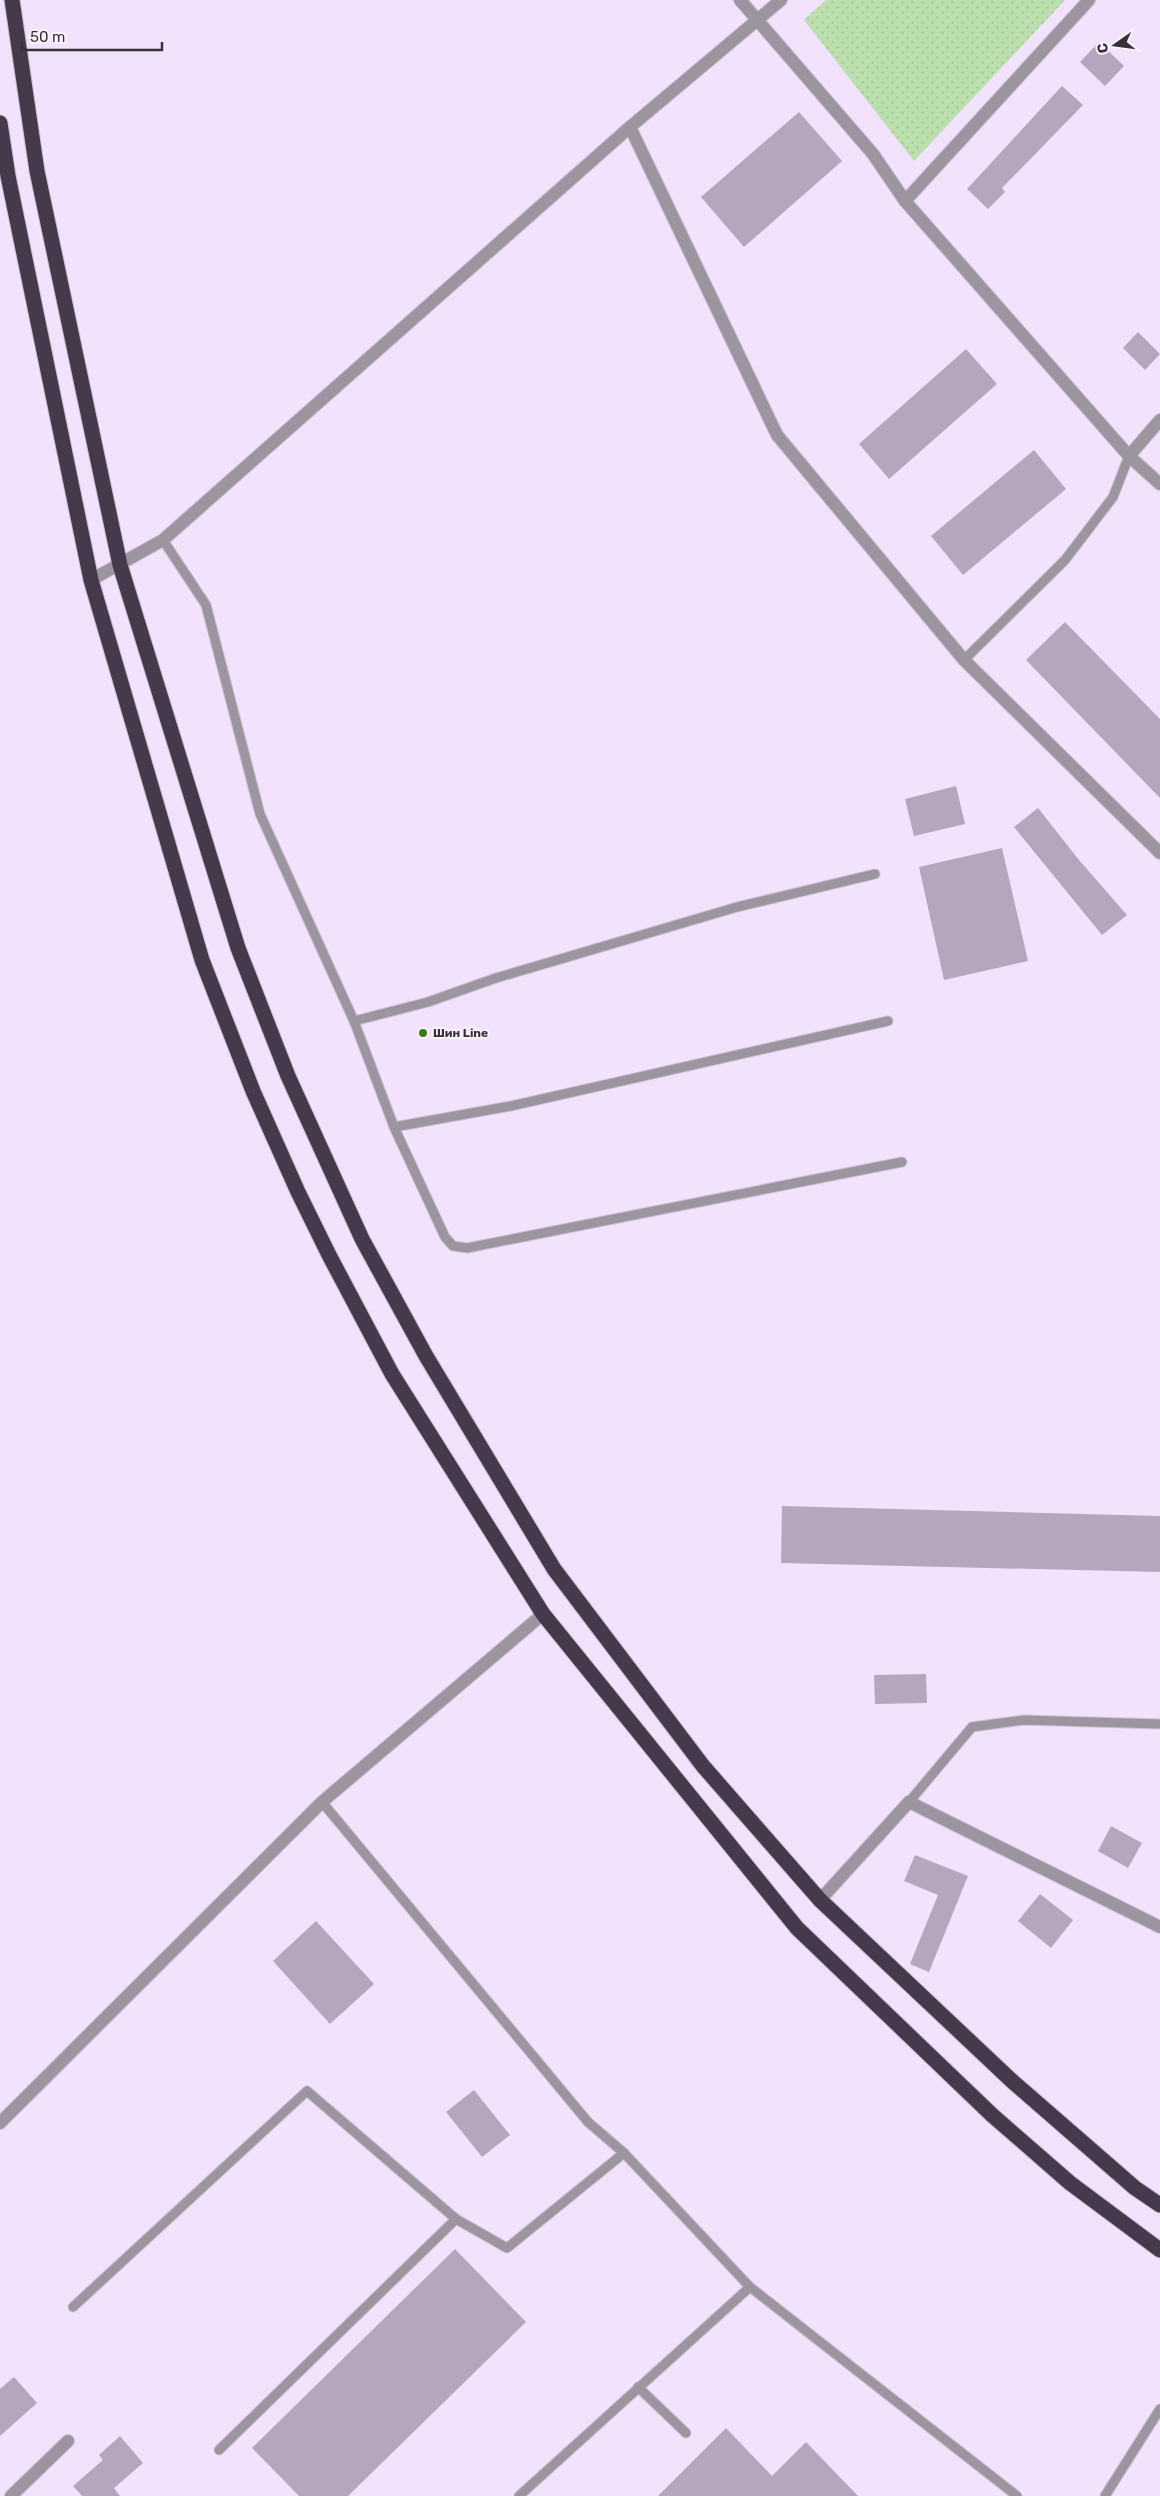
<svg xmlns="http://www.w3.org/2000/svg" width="1160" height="2496" viewBox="0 0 1160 2496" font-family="Rubik,sans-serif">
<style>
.grass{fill:url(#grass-dots)}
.building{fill:#b6a6bd}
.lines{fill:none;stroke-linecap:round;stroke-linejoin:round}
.lane-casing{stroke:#cdbed4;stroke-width:11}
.street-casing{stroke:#cdbed4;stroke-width:14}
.highway-casing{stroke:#cdbed4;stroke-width:17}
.lane{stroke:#9c959f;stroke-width:9}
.street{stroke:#9c959f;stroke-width:12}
.highway{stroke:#46394c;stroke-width:15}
.poi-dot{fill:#397918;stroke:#faf3fd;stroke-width:2}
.labels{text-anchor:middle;stroke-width:4;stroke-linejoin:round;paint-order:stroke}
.poi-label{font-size:12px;font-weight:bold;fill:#363039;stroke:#faf3fd;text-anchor:start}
</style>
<defs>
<pattern id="grass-dots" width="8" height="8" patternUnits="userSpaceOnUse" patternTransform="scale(1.25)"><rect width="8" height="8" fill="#bbe0ae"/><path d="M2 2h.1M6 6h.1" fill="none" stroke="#a1c096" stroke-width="1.8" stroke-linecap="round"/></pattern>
</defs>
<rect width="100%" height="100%" fill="#f3e2fb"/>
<path class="grass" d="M826,0H1065L914,161L804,20Z"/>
<g class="building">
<path d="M1099,42L1124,66L1105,86L1080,62Z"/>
<path d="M1062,86L1083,105L1002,188L1005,192L988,209L967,189Z"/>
<path d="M799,112L842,161L744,247L701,197Z"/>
<path d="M1138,332L1160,354L1145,370L1123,348Z"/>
<path d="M966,349L997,384L889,479L859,444Z"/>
<path d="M1034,450L1066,489L963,575L931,536Z"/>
<path d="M1065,622L1160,719V798L1026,660Z"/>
<path d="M956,786L965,824L914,836L905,799Z"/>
<path d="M1038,808L1079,860L1127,915L1102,935L1014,827Z"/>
<path d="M1002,848L1028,961L944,980L919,867Z"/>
<path d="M782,1506L1160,1516V1572L781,1563Z"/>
<path d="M926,1674L927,1703L875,1704L874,1675Z"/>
<path d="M1111,1826L1142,1843L1128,1868L1098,1851Z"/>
<path d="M915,1855L968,1876L929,1972L910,1964L938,1895L904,1881Z"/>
<path d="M1040,1894L1073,1920L1051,1948L1018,1921Z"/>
<path d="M316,1921L374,1984L330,2024L273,1961Z"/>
<path d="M474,2090L510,2135L482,2157L446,2112Z"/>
<path d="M455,2249L526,2322L348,2496H299L252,2448Z"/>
<path d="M14,2377L37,2403L0,2436V2389Z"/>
<path d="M726,2428L772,2476L806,2442L858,2496H658Z"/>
<path d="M120,2436L143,2463L114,2488L120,2496H82L73,2486L103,2460L99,2455Z"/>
</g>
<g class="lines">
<g class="lane-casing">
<g id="lane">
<path d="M163,540L206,605L260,814L354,1021L394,1127L445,1237L453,1246L467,1248L902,1162"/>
<path d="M964,660L1065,560L1113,497L1129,456"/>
<path d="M354,1021L428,1002L496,978L737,907L875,874"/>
<path d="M394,1127L511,1106L888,1021"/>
<path d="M322,1802L588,2122L624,2153L750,2287L1017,2496"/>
<path d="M909,1802L972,1727L1024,1720L1160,1724"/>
<path d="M73,2307L307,2091L456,2219"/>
<path d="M638,2387L686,2433"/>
<path d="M219,2450L456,2219L507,2248L624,2153"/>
<path d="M519,2496L750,2287"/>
<path d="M1105,2496L1160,2409"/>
</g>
</g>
<g class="street-casing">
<g id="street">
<path d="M740,0L873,154L905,201L1129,456L1160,484"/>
<path d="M630,127L777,435L964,660L1160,853"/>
<path d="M905,201L1089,0"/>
<path d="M1129,456L1160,420"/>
<path d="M91,580L163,540L630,127L781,0"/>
<path d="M820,1900L909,1802L1160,1927"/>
<path d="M0,2123L322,1802L543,1614"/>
<path d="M11,2496L68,2441"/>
</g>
</g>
<g class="highway-casing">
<g id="highway">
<path d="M12,0L37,171L120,565L238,948L288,1076L362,1239L426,1356L554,1569L703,1766L820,1900L1012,2081L1135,2188L1160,2205"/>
<path d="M0,123L8,176L91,580L202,960L253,1091L298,1192L329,1255L392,1374L543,1614L797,1928L992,2115L1070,2183L1160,2250"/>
</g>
</g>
<use href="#lane" class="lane"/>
<use href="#street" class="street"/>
<use href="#highway" class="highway"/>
</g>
<circle class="poi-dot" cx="423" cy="1033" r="5"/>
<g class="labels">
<g class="poi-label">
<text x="433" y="1037">Шин Line</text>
</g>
</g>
<g transform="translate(1115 45) rotate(256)" stroke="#faf3fd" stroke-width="4" paint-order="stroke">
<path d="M0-4L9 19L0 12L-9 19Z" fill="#363039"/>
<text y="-8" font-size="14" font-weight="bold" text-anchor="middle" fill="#363039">С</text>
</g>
<path d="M22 42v8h140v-8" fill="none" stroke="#363039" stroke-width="2.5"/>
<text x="30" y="42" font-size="15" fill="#363039" stroke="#faf3fd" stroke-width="4" paint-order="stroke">50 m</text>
</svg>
